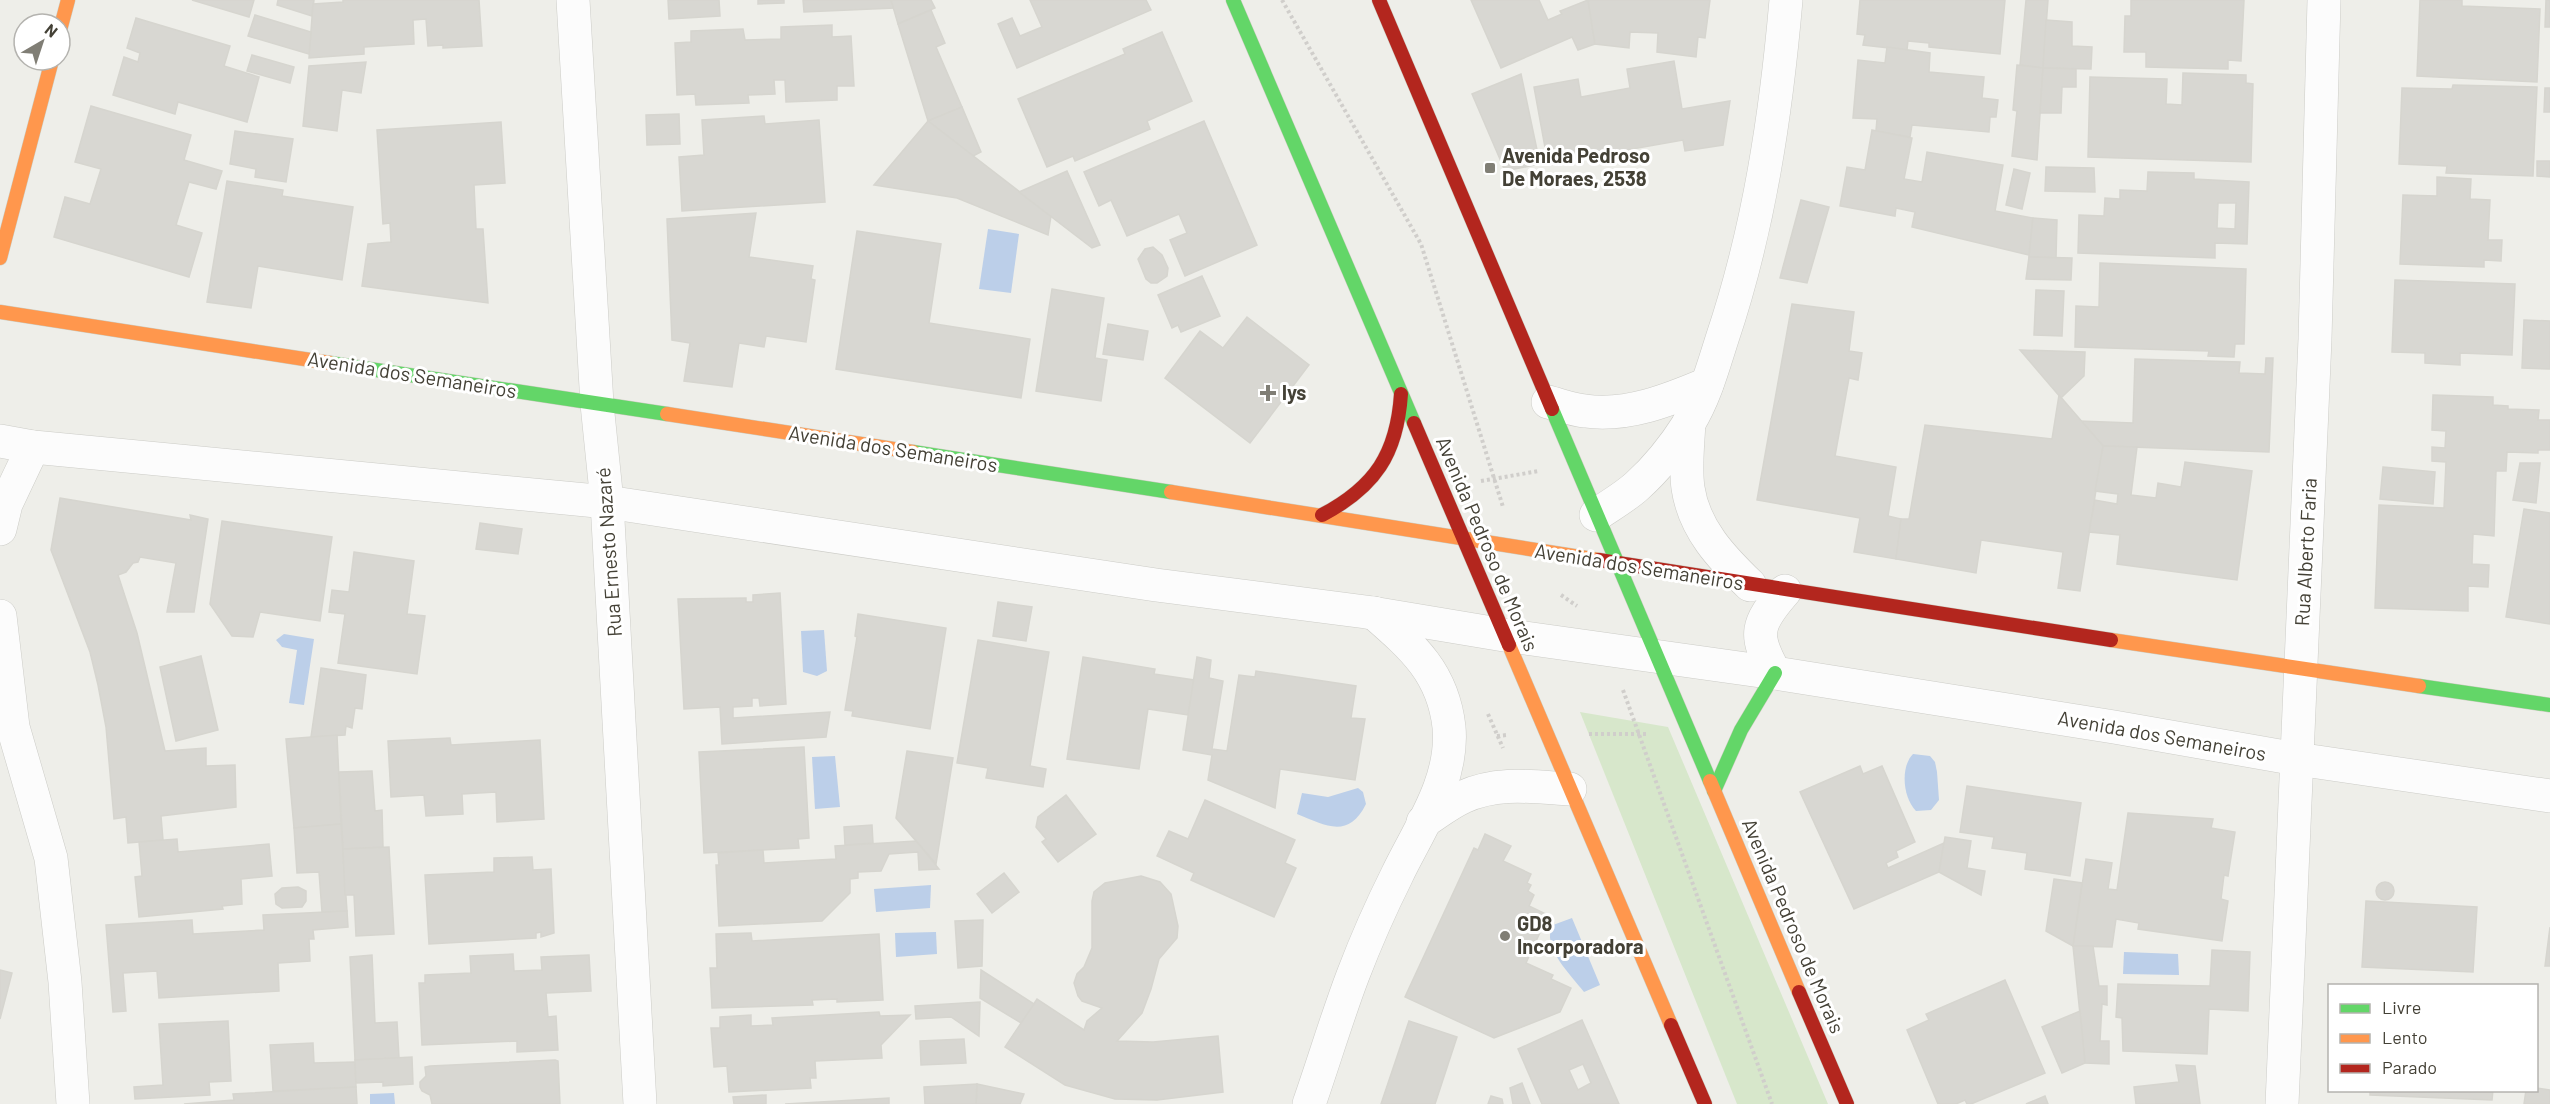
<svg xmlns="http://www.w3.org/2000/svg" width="2550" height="1104" viewBox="0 0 2550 1104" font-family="Barlow,sans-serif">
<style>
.green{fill:#d7e7cb}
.water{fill:#bccfe9}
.building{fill:#d8d7d2;stroke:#d6d5cf;stroke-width:1.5;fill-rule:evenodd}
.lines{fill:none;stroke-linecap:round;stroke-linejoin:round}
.street-casing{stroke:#ccccc7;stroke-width:34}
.fast-casing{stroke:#ccccc0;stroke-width:15}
.slow-casing{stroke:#ccccc0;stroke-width:15}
.jam-casing{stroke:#ccccc0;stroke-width:15}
.path{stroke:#d0cecb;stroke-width:4;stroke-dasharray:3 3;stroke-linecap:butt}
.street{stroke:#fcfcfc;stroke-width:33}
.fast{stroke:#63d668;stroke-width:14}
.slow{stroke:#ff974d;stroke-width:14}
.jam{stroke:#b3261e;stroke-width:14}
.poi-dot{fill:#807e75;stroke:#fff;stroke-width:2}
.labels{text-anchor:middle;stroke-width:6;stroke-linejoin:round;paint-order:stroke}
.poi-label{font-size:20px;font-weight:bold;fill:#444136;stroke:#fff;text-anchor:start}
.street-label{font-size:20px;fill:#444136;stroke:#fff}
</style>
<rect width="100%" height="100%" fill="#eeeee9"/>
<path class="green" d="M1580,712L1668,727L1828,1104H1737Z"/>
<g class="water">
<path d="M988,229L1019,234L1011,293L979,289Z"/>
<path d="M824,630L827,671L817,676L803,672L801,631Z"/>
<path d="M284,634L314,639L304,705L289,703L297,650L282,647L276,640Z"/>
<path d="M1913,754L1930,756L1935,762L1937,772L1939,800L1931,810L1916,811C1903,798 1900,767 1913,754Z"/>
<path d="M835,756L840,807L815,809L812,757Z"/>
<path d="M1358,788L1363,792L1366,804C1348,840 1325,825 1297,814L1302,793L1328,797Z"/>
<path d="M931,885L930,908L876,912L874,889Z"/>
<path d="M1572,918L1600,985L1584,992C1572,976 1540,946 1553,925Z"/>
<path d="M936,932L937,954L896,957L895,933Z"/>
<path d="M2124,952L2178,954L2179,975L2123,974Z"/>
<path d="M394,1093L395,1104H370V1094Z"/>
</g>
<g class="building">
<path d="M192,0H254L249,17Z"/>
<path d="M278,0H314L312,16L277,5Z"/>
<path d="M343,0H479L482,46L443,48V45L428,46L426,19L413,20L414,44L364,47V54L309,58L313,4L343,2Z"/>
<path d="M668,0H719L720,16L669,19Z"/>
<path d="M758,0H784V3L758,4Z"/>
<path d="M803,0H891L894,8L804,12Z"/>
<path d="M891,0H931L935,8L898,24Z"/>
<path d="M1030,0H1146L1151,10L1017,68L998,24L1012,18L1020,36L1042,27Z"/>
<path d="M1471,0H1539L1548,20L1562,14L1560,11L1588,0L1595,44L1578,50L1572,37L1501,68Z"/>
<path d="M1588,0H1710L1705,38L1698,37L1696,57L1657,52L1658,33L1630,32L1629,48L1595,44Z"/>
<path d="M1860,0H2005L2000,54L1929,47V43L1908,41L1907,50L1863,45L1865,35L1857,34Z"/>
<path d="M2026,0H2048L2043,68L2020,65Z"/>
<path d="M2131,0H2244L2241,61L2228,60V69L2146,67V52H2124L2125,16H2131Z"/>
<path d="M2420,0H2462V6L2540,9L2537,82L2417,76Z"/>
<path d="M2546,0H2550V27H2545Z"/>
<path d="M931,10L945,43L936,47L962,107L928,121L898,24Z"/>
<path d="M255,15L311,32L309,54L248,36Z"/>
<path d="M136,18L230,46L224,66L259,77L247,122L178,102L175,114L113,95L124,57L138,62L140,53L127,48Z"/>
<path d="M2046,20L2072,22V46L2092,47L2091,69L2043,68Z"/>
<path d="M832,25V37L851,36L854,86H837V100L786,102L785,80H774L775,94L748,95L749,103L696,105L695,94L677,95L675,43L691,42V31L743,29L745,40L781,39V27Z"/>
<path d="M1162,32L1192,101L1147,121L1150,129L1075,161L1073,156L1047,167L1018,99L1125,54L1123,49Z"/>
<path d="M1887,47L1930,53L1929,72L1984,77L1982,98L1998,100L1996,117H1990L1989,132L1912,125L1910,137L1876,131L1877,119L1853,118L1858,60L1885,63Z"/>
<path d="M252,55L294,67L290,83L247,71Z"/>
<path d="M1674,61L1682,109L1730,101L1723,145L1685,151L1683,140L1548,164L1534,87L1578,79L1581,97L1630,88L1627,69Z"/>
<path d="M366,62L361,93L342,90L337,131L303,126L309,66Z"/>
<path d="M2017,65L2043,68L2037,160L2012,156L2017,111L2013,110Z"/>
<path d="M2043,68L2076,69V87H2062L2061,113H2040Z"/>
<path d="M2183,73L2246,75V83L2253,84L2251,162L2088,157L2090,77L2167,79L2166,104L2182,105Z"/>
<path d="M1521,74L1540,164L1505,171L1472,94Z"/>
<path d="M2453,85L2537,87L2533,176L2446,173L2447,166L2399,164L2402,88L2452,89Z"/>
<path d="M2545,88H2550V112H2544Z"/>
<path d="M91,106L191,135L184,160L222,171L216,189L189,182L176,225L202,233L189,277L54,237L65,197L90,204L101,169L75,162Z"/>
<path d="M962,107L981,152L973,156L928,121Z"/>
<path d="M679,114L680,144L647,145L646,115Z"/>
<path d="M764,116L765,124L819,120L825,202L682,211L679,157L704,155L702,120Z"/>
<path d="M928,121L1051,216L1048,235L957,198L874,185Z"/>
<path d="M1204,121L1257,245L1185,276L1170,240L1187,233L1179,214L1127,236L1111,200L1099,206L1084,172Z"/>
<path d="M501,122L505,183L474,185L476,229H483L488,303L362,286L368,244L391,242L390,223L383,224L377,130Z"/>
<path d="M1872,130L1912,138L1904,179L1922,182L1927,152L2003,165L1995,211L2033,218L2029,255L1912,227L1915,212L1896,208L1895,216L1840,206L1847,167L1865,170Z"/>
<path d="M235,131L293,139L286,182L255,177L256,169L230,164Z"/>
<path d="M2537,161H2550V177L2537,176Z"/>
<path d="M2046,167L2094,168L2095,192L2045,191Z"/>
<path d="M2014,169L2030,173L2022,209L2006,205Z"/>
<path d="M1067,171L1100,245L1092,248L1019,192Z"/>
<path d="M2148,172L2194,173V179L2249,182L2247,244L2215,243V258L2078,253L2079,215L2104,216L2105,198L2120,199V190L2147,191ZM2218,203H2236L2235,229L2217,228Z"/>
<path d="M2437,177L2471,179L2470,199L2490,200L2488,240H2502L2501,261L2484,260V267L2400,264L2403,195L2437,196Z"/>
<path d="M227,181L283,190L282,196L353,207L342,280L258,266L251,308L207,302Z"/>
<path d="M1801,200L1829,207L1807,283L1780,278Z"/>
<path d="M756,213L749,257L813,266L811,279L815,280L806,342L766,336L764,347L739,343L732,387L684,381L690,343L672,340L667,219Z"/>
<path d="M2033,218L2057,220L2056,258L2029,257Z"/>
<path d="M857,231L941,244L929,323L1030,339L1021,398L836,369Z"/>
<path d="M1153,247L1162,255L1168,268L1167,276L1157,283H1151L1146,279L1138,259L1145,249Z"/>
<path d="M2029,257L2072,258L2071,280L2026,279Z"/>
<path d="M2100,263L2246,269L2244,344H2235L2234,357L2208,356L2209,351L2075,347L2076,306L2099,307Z"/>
<path d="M1202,276L1220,316L1181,332L1178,325L1172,328L1158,295Z"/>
<path d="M2395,280L2515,284L2512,355L2460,353V365L2425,363V353L2392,352Z"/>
<path d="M1052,289L1104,298L1095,358L1107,360L1101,401L1036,391Z"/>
<path d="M2036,290L2064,291L2062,336L2034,335Z"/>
<path d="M1792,304L1854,312L1849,351L1862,353L1858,380L1849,378L1835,456L1896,467L1888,516L1901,519L1896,559L1854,552L1860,518L1757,500Z"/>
<path d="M1247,317L1309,365L1250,443L1165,378L1200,331L1223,348Z"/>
<path d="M2524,320L2550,321V369L2522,368Z"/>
<path d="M1108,324L1148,331L1143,360L1103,354Z"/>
<path d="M2020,350L2085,352L2084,376L2061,398Z"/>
<path d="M2266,358H2273L2269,452L2103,446L2081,421L2133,423L2135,359L2240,362L2239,373L2265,374Z"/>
<path d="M2059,395L2103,446L2080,591L2058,588L2063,552L1981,540L1976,573L1896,559L1901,519H1909L1925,425L2052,439Z"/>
<path d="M2433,395L2493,397V405L2508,406V409L2539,410L2538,420H2550V450H2538V453L2507,452L2506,471H2496L2494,536L2473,534L2472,564L2489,565L2488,587L2468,586V611L2375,608L2379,505L2444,508L2446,462L2432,461V447L2445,448L2446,431L2432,430Z"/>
<path d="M2103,446L2137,447L2131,495L2156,498L2158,483L2181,487L2185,462L2252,471L2237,580L2117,564L2120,535L2089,532L2095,500L2117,504L2118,494L2095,491Z"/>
<path d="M2520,463H2540L2536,503L2513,500Z"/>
<path d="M2383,467L2435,472L2433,504L2380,499Z"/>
<path d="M60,498L191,520L190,515L208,519L194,612H167L176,563L140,557L138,562L133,563L126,572L118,575L137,633L165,751L206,748V766L235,765L236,807L161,816L163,840L128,843L126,817L114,819L106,727L98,685L90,652L51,550Z"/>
<path d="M2524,509L2550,513V624L2506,617Z"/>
<path d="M222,521L332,537L320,621L260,612L253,637L232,636L210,604Z"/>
<path d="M480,523L522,529L518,554L476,549Z"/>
<path d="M354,552L414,561L407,614L425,616L417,674L338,663L345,614L329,612L332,590L349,592Z"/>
<path d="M780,593L786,704L760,706L759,698H752V706L733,707V718L830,712L826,737L722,744L720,707L684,709L678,599L746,598V602H753V595Z"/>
<path d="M998,602L1032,607L1026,641L993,636Z"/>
<path d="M858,614L946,628L930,729L852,716L853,711L845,710L857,637L855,636Z"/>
<path d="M978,640L1049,652L1030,766L1046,769L1043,787L986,778L988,768L957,763Z"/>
<path d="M201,656L218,730L176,741L160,667Z"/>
<path d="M1083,657L1155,669L1154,674L1194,680L1188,715L1148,709L1139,769L1067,759Z"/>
<path d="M1197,657L1211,660L1209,678L1223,681L1212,749L1227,751L1239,675L1255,677L1256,671L1356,686L1351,718L1365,719L1355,780L1280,769L1275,808L1208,780L1212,755L1183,750Z"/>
<path d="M321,668L366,675L362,709L355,708L352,728L346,726L345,735L311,737Z"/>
<path d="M337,735L341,824L294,828L286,739Z"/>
<path d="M450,738L451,745L540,740L544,819L497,822L496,792L462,794L463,814L426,816L424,795L391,797L388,741Z"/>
<path d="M804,747L809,838L798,839L799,848L704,853L699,752Z"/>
<path d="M907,751L953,758L936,864L896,818Z"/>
<path d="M1860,766L1863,774L1882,766L1915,842L1896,851L1898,857L1886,863L1888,868L1944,843L1939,872L1854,909L1800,792Z"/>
<path d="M372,771L375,811L382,810L383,847L343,849L339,772Z"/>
<path d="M1967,786L2081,803L2070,876L2025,869L2027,853L1992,848L1994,837L1960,832Z"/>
<path d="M1066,795L1096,834L1058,862L1042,842L1046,839L1036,827L1038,817Z"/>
<path d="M1205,800L1295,840L1285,863L1296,868L1274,917L1191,880L1194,873L1157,856L1169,831L1188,839Z"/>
<path d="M2128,813L2213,819L2211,828L2235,832L2228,876L2224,875L2221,899L2228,901L2222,941L2138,929L2139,923L2116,919L2112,947L2073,946L2086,859L2112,863L2108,889L2117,890Z"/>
<path d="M341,824L347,911L322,912L319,872L297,873L294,828Z"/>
<path d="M872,825L873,843L845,845L844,827Z"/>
<path d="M1485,834L1511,846L1503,861L1531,874L1527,883L1531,885L1528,891L1534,895L1529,906L1548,915L1526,963L1553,975L1551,979L1571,988L1560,1012L1494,1038L1405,997L1474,848L1478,850Z"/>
<path d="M1945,837L1971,841L1967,868L1985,871L1981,895L1939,872Z"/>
<path d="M177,839L178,852L269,844L272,876L241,879L242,904L222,906L223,909L139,917L135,877L142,876L139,842Z"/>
<path d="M916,841L939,869L919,870L918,852L889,854L881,871L858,872V878L850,879V893L822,921L719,926L716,865H719L718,853L763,850L764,863L836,859L835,846Z"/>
<path d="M389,847L394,934L356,936L354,895H345L343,849Z"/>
<path d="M532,857L533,870L551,869L554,933L541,937V932L536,933V938L429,944L425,875L494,872V858Z"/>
<path d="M1004,873L1019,892L992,913L977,894Z"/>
<path d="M1141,876L1160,882L1171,894L1178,926L1177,938L1159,959L1151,989L1142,1013L1117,1041L1153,1042L1218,1036L1223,1092L1157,1100L1115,1099L1065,1085L1005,1047L1037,999L1084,1030L1087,1021L1102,1008L1082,1001L1078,996L1074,983L1077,974L1084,967L1092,948V901L1094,892L1105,883Z"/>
<path d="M2054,879L2082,883L2073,946L2046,931Z"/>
<circle cx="2385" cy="891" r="9"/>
<path d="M298,887L306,891V901L302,907L282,908L276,904L275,894L282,888Z"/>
<path d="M2366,901L2477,907L2473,972L2362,967Z"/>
<path d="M347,911L348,927L313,930L314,939H309L310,961L278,963L279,991L159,998L157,971L123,973L126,1011L113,1012L106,925L192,920L193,934L264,930L263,915Z"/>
<path d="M983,920L982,966L958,968L955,921Z"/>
<path d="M2550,927V966H2545Z"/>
<path d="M751,933L752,941L879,934L883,1000L837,1002V999L812,1000L813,1005L712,1008L710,968H717L716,934Z"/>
<path d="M2073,946H2093L2099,986H2107V1005L2102,1004L2100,1041H2109V1064L2085,1063Z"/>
<path d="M2212,950L2250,952L2248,1011L2209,1009L2207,1054L2123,1051L2122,1018L2116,1017L2118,984L2210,986Z"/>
<path d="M513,954L514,971L542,970L541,957L589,955L591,991L546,993L548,1017L556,1016L558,1050L517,1052V1041L422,1045L419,983H425V975L471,973L470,956Z"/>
<path d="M372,955L375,1023L397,1022L399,1058L355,1060L350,957Z"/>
<path d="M0,970L12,973L0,1019Z"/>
<path d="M981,970L1034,1004L1021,1023L980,998Z"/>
<path d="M2005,980L2045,1073L1971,1104H1967L1965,1100L1956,1104H1938L1907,1030L1929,1020L1926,1014Z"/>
<path d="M980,1002L979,1036L951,1017L916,1019L915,1006Z"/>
<path d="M2080,1011L2085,1063L2062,1073L2042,1027Z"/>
<path d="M879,1012L880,1016L910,1015L881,1045L882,1058L815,1061L816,1078H810L811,1088L729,1092L727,1066L714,1067L711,1028H720V1017L751,1015V1026L773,1025L772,1018Z"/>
<path d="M1582,1020L1619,1104H1542L1518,1049ZM1583,1064L1591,1083L1578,1090L1569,1070Z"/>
<path d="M228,1021L231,1081L209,1082L210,1095L135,1099L134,1087L163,1085L159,1024Z"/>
<path d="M1409,1021L1457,1037L1435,1104H1381Z"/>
<path d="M964,1039L966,1063L921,1065L920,1041Z"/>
<path d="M313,1043L314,1063L355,1062L356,1087L273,1091L270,1045Z"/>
<path d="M412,1057L413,1084L383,1086V1082L356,1083L355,1060Z"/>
<path d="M555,1060L558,1061L560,1104H432L430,1095L422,1091L420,1087V1082L426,1076L425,1067L430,1066Z"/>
<path d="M2176,1065L2195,1066L2200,1104H2136L2134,1087L2179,1082Z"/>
<path d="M1522,1083L1530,1104H1513L1510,1088Z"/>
<path d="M977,1084L1024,1094L1020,1104H976Z"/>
<path d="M977,1084L976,1104H925L924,1087Z"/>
<path d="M356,1087L357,1104H184L234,1100L233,1094Z"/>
<path d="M2536,1088L2550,1090V1104H2524L2526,1090H2536Z"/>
<path d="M2370,1090H2493L2492,1100L2370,1095Z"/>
<path d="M766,1095V1104H734L733,1097Z"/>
<path d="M1491,1096L1502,1099L1503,1104H1488Z"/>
<path d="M2045,1096L2048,1104H2026Z"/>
<path d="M889,1098V1104H785Z"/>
</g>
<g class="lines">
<g class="street-casing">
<g id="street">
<path d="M573,0L597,404L607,502L640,1104"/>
<path d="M1548,402C1560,405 1573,410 1585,411C1627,417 1669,400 1707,384"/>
<path d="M1689,422C1688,444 1685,467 1688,488C1694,529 1722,558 1750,585"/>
<path d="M0,441L33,447L607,502L1156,585L1366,612L1504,635L1775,673L2114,727L2297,759L2550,796"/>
<path d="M1596,515C1609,506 1625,497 1637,486C1656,469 1675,445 1689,423C1705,397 1713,367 1722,339C1759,229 1776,115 1786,0"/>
<path d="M0,529L6,504L33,447"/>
<path d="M0,616L13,727L51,858L65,982L73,1104"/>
<path d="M1775,673C1753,635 1756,624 1785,591"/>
<path d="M1423,822C1436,814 1449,803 1463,797C1498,781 1534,787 1570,789"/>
<path d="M1309,1104C1324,1061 1337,1017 1353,975C1366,941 1381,907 1397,875C1419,829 1454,781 1449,727C1443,673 1413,647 1374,613"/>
<path d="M2282,1104L2315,339L2324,0"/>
</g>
</g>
<g class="fast-casing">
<g id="fast">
<path d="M1233,0L1414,423"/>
<path d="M330,363L667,414"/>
<path d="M1552,409L1710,781"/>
<path d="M913,452L1171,492"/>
<path d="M2419,686L2550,705"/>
<path d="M1714,791L1741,730L1775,673"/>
</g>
</g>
<g class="slow-casing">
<g id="slow">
<path d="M60,30L68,0"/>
<path d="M0,258L52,60"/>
<path d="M0,312L330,363"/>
<path d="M667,414L913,452"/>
<path d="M1171,492L1599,560"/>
<path d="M2111,640L2419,686"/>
<path d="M1509,645L1671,1025"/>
<path d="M1710,781L1799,992"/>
</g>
</g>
<g class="jam-casing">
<g id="jam">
<path d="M1379,0L1552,409"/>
<path d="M1414,423L1509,645"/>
<path d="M1322,515C1375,487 1397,454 1401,394"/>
<path d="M1599,560L2111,640"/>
<path d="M1799,992L1847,1104"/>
<path d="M1671,1025L1705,1104"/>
</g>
</g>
<g class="path">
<path d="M1282,0L1421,244L1503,507"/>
<path d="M1481,481L1539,471"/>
<path d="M1561,595L1577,606"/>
<path d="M1623,690L1772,1104"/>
<path d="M1488,714L1503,748"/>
<path d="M1589,734H1648"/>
<path d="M1497,736L1507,735"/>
</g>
<use href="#street" class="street"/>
<use href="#fast" class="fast"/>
<use href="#slow" class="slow"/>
<use href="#jam" class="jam"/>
</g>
<g class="poi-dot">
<rect x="1484" y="162" width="12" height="12" rx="3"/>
<path d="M1265 384h6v6h6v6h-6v6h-6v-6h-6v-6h6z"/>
<circle cx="1505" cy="936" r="6"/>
</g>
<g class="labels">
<g class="poi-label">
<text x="1502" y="163">Avenida Pedroso<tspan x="1502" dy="23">De Moraes, 2538</tspan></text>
<text x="1282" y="400">lys</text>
<text x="1517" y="931">GD8<tspan x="1517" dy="23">Incorporadora</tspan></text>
</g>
<g class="street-label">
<text transform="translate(412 375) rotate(9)" y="7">Avenida dos Semaneiros</text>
<text transform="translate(893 449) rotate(9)" y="7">Avenida dos Semaneiros</text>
<text transform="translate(1487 544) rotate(67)" y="7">Avenida Pedroso de Morais</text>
<text transform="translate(609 552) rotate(-94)" y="7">Rua Ernesto Nazaré</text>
<text transform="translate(2306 552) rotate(-87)" y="7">Rua Alberto Faria</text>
<text transform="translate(1639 567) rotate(9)" y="7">Avenida dos Semaneiros</text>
<text transform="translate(2162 736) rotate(10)" y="7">Avenida dos Semaneiros</text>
<text transform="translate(1793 926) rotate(67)" y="7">Avenida Pedroso de Morais</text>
</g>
</g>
<rect x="2328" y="984" width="210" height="108" fill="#ffffff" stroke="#b4b3af" stroke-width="1.5"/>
<rect x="2340" y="1004" width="30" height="9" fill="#63d668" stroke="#b4b3af" stroke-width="1.5"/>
<text x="2382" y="1014" font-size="18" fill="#444136">Livre</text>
<rect x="2340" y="1034" width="30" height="9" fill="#ff974d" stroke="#b4b3af" stroke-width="1.5"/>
<text x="2382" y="1044" font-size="18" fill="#444136">Lento</text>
<rect x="2340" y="1064" width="30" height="9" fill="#b3261e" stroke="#b4b3af" stroke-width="1.5"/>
<text x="2382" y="1074" font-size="18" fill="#444136">Parado</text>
<g transform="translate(42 42) rotate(39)"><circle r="28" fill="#ffffff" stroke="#b4b3af" stroke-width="1.5"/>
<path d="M0-4.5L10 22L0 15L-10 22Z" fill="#807e75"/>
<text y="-9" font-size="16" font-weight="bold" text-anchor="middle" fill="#444136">N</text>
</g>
</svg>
